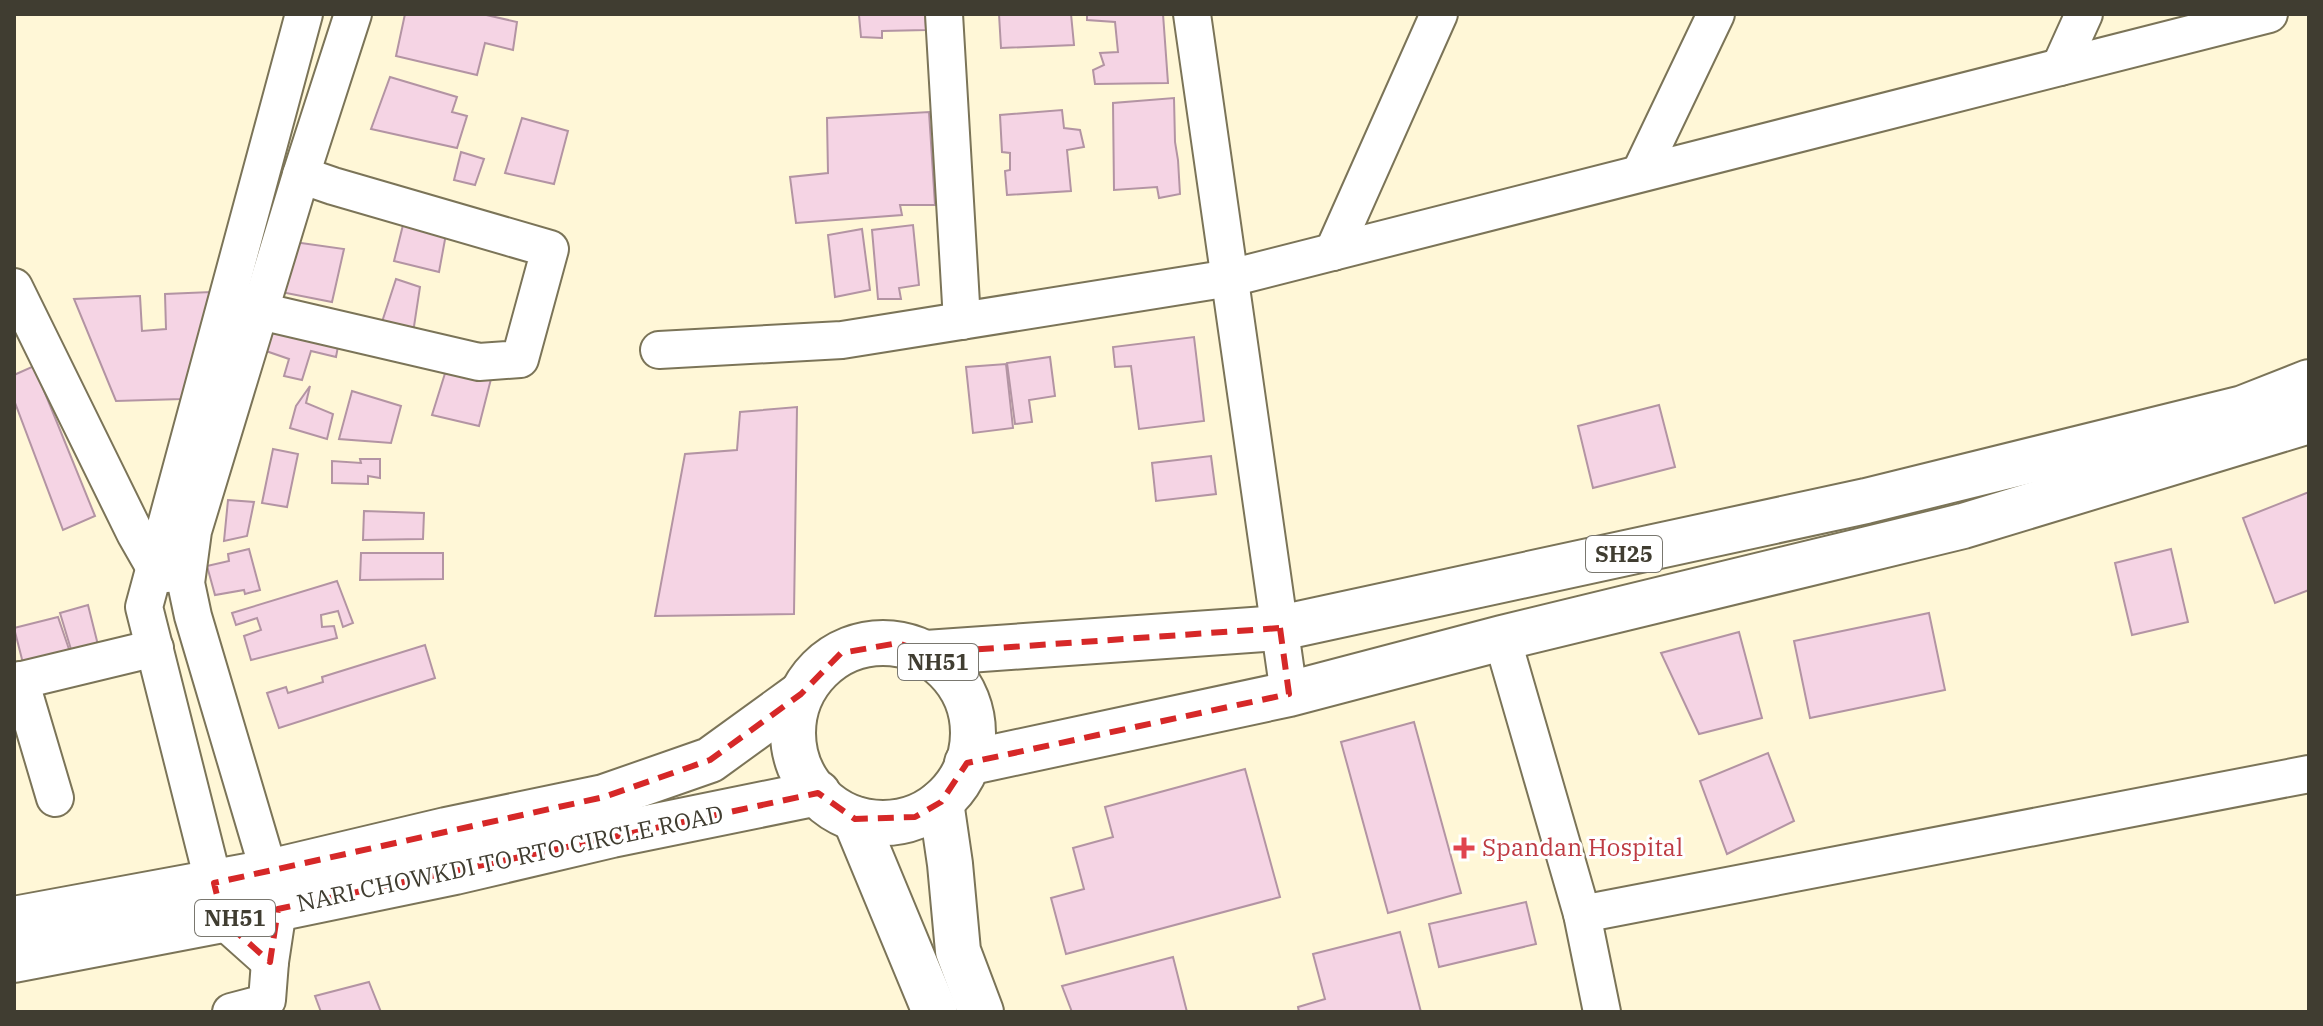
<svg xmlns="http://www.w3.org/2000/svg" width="2323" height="1026" viewBox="0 0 2323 1026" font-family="'IBM Plex Serif',serif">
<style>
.building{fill:#f5d4e4;stroke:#b394a3;stroke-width:2}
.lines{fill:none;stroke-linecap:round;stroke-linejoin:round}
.minor-casing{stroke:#7b7458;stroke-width:40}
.major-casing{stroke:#7b7458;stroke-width:48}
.highway-casing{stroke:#7b7458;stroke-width:48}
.minor{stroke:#fff;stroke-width:36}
.major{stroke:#fff;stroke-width:44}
.highway{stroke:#fff;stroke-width:44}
.marked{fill:none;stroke:#d62828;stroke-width:6;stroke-dasharray:16 10;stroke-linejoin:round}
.health-dot{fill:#e0444e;stroke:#fff;stroke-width:3}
.labels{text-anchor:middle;stroke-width:6;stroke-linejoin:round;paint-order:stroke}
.shield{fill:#fff;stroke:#79776f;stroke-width:2}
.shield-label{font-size:22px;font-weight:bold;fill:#403d31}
.health-label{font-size:24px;fill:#be3a42;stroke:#fff;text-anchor:start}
.street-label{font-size:24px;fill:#403d31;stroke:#fff}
</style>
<rect width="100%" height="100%" fill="#fff7d7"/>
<g class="building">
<path d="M405,14H482L517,22L513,50L485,43L477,75L396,56Z"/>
<path d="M925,14L926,30L882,31V38L861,37L859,15Z"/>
<path d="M999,14H1071L1074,45L1001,48Z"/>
<path d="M1087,14H1163L1168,83L1095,84L1093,70L1104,65L1100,53L1118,52L1115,22L1087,20Z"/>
<path d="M390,77L457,97L452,112L467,116L457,148L371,129Z"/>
<path d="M1174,98L1175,142L1178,160L1180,194L1159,198L1157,187L1114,190L1113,103Z"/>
<path d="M1062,110L1064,128L1080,130L1084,147L1067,150L1071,191L1007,195L1005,171L1010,170V153L1002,152L1000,115Z"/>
<path d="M929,112L935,205H900L902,215L796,223L790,177L828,173L827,118Z"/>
<path d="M522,118L568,131L554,184L505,173Z"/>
<path d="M461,152L484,159L475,185L454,180Z"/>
<path d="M403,225L446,234L439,272L394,261Z"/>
<path d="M913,225L919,285L899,288L901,299H878L872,230Z"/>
<path d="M862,229L870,290L835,297L828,235Z"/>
<path d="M294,242L344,249L332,302L281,292Z"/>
<path d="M396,279L420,287L413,333L381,325Z"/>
<path d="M211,292L182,399L116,401L74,299L140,296L142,331L166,329L165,294Z"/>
<path d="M275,320L340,336L336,357L311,351L302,380L284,376L289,359L266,351Z"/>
<path d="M1194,337L1204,421L1139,429L1131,366L1115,367L1113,347Z"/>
<path d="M1050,357L1055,396L1029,400L1032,422L1015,424L1007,363Z"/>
<path d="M1006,364L1013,428L973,433L966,367Z"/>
<path d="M34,366L95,516L63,530L14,400V375Z"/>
<path d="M447,367L491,379L479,426L432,415Z"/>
<path d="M310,386L306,403L333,414L327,439L290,428L296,406Z"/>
<path d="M352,391L401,406L391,443L339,439Z"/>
<path d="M1659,405L1675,467L1593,488L1578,426Z"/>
<path d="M797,407L794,614L655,616L685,454L737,450L740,412Z"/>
<path d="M273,449L298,454L287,507L262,503Z"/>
<path d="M1211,456L1216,494L1156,501L1152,463Z"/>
<path d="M360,459H380V478L368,476V484L332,483V461L361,463Z"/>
<path d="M2309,492V590L2275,603L2243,518Z"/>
<path d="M228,500L254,502L247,536L224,541Z"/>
<path d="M364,511L424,513L423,539L363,540Z"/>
<path d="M249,549L260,590L245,594L244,590L215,595L207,566L229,561L228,554Z"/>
<path d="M2171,549L2188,622L2132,635L2115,563Z"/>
<path d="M361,553H443V579L360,580Z"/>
<path d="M337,581L353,623L343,627L338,611L321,615L322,627L334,626L337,638L251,660L244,636L261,630L257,618L236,625L232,613Z"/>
<path d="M88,605L99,649L73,656L60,613Z"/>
<path d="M1929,613L1945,690L1810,718L1794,641Z"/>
<path d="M58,617L72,658L25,671L14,628Z"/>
<path d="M1739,632L1762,718L1699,734L1661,653Z"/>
<path d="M425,645L435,678L279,728L267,693L286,687L288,693L323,682L322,677Z"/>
<path d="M1414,722L1461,893L1388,913L1341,742Z"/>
<path d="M1768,753L1794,821L1727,854L1700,781Z"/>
<path d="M1245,769L1280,897L1066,954L1051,898L1084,889L1073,848L1113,837L1105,807Z"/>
<path d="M1526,902L1536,944L1439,967L1429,924Z"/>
<path d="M1400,932L1421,1012H1299L1298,1007L1325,999L1313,954Z"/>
<path d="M1173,957L1187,1012H1072L1062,986Z"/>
<path d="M369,982L381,1012H321L315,996Z"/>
</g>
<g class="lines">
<g class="minor-casing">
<g id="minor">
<path d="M944,14L962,321"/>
<path d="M1192,14L1289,694"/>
<path d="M2060,67L2084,14"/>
<path d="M1640,173L1716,14"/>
<path d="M1333,252L1439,14"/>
<path d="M14,287L135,533L155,568L167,574"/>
<path d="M239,302L260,311L479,362L520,359L550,249L333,186L301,175"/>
<path d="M659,350L842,340L1230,278L2269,14"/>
<path d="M1502,638L1582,914L1602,1012"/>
<path d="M20,680L55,798"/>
<path d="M14,682L155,648"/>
<path d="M1582,914L2309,774"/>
<path d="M270,962L223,920L144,607L304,14"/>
<path d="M231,1012L261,1004L267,1000L270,962L278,909L269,872L193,616L186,583L193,531L301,175L353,14"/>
</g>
</g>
<g class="major-casing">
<g id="major">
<path d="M926,653L1280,628L1866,501L2243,408L2309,382"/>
<path d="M967,763L1289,694L1502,638L1963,526L2309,421"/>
</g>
</g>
<g class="highway-casing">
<g id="highway">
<circle cx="883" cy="733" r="90"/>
<path d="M941,802L950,864L958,951L981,1012"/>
<path d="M855,819L935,1012"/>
<path d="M14,919L269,872L446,830L604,797L710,760L801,694"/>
<path d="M14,960L223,920L455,872L612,835L818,793"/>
</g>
</g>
<use href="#minor" class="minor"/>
<use href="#major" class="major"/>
<use href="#highway" class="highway"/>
</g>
<path class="marked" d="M1280,628L1289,694L967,763L941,802L915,817L855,819L818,793L278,909L270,962L223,920L214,883L604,797L710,760L801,694L841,653L898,643L926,653Z"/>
<path class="health-dot" d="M1460 836h8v8h8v8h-8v8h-8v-8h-8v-8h8z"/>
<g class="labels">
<g class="shield">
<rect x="1586" y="536" width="76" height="36" rx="6"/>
<rect x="898" y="644" width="80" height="36" rx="6"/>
<rect x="195" y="900" width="80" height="36" rx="6"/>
</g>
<g class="shield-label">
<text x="1624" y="562">SH25</text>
<text x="938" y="670">NH51</text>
<text x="235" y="926">NH51</text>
</g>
<g class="health-label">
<text x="1482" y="856">Spandan Hospital</text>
</g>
<g class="street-label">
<text transform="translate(510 859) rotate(-12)" y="8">NARI CHOWKDI TO RTO CIRCLE ROAD</text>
</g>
</g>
<rect width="2323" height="1026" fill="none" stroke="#403d31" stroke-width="32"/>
</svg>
